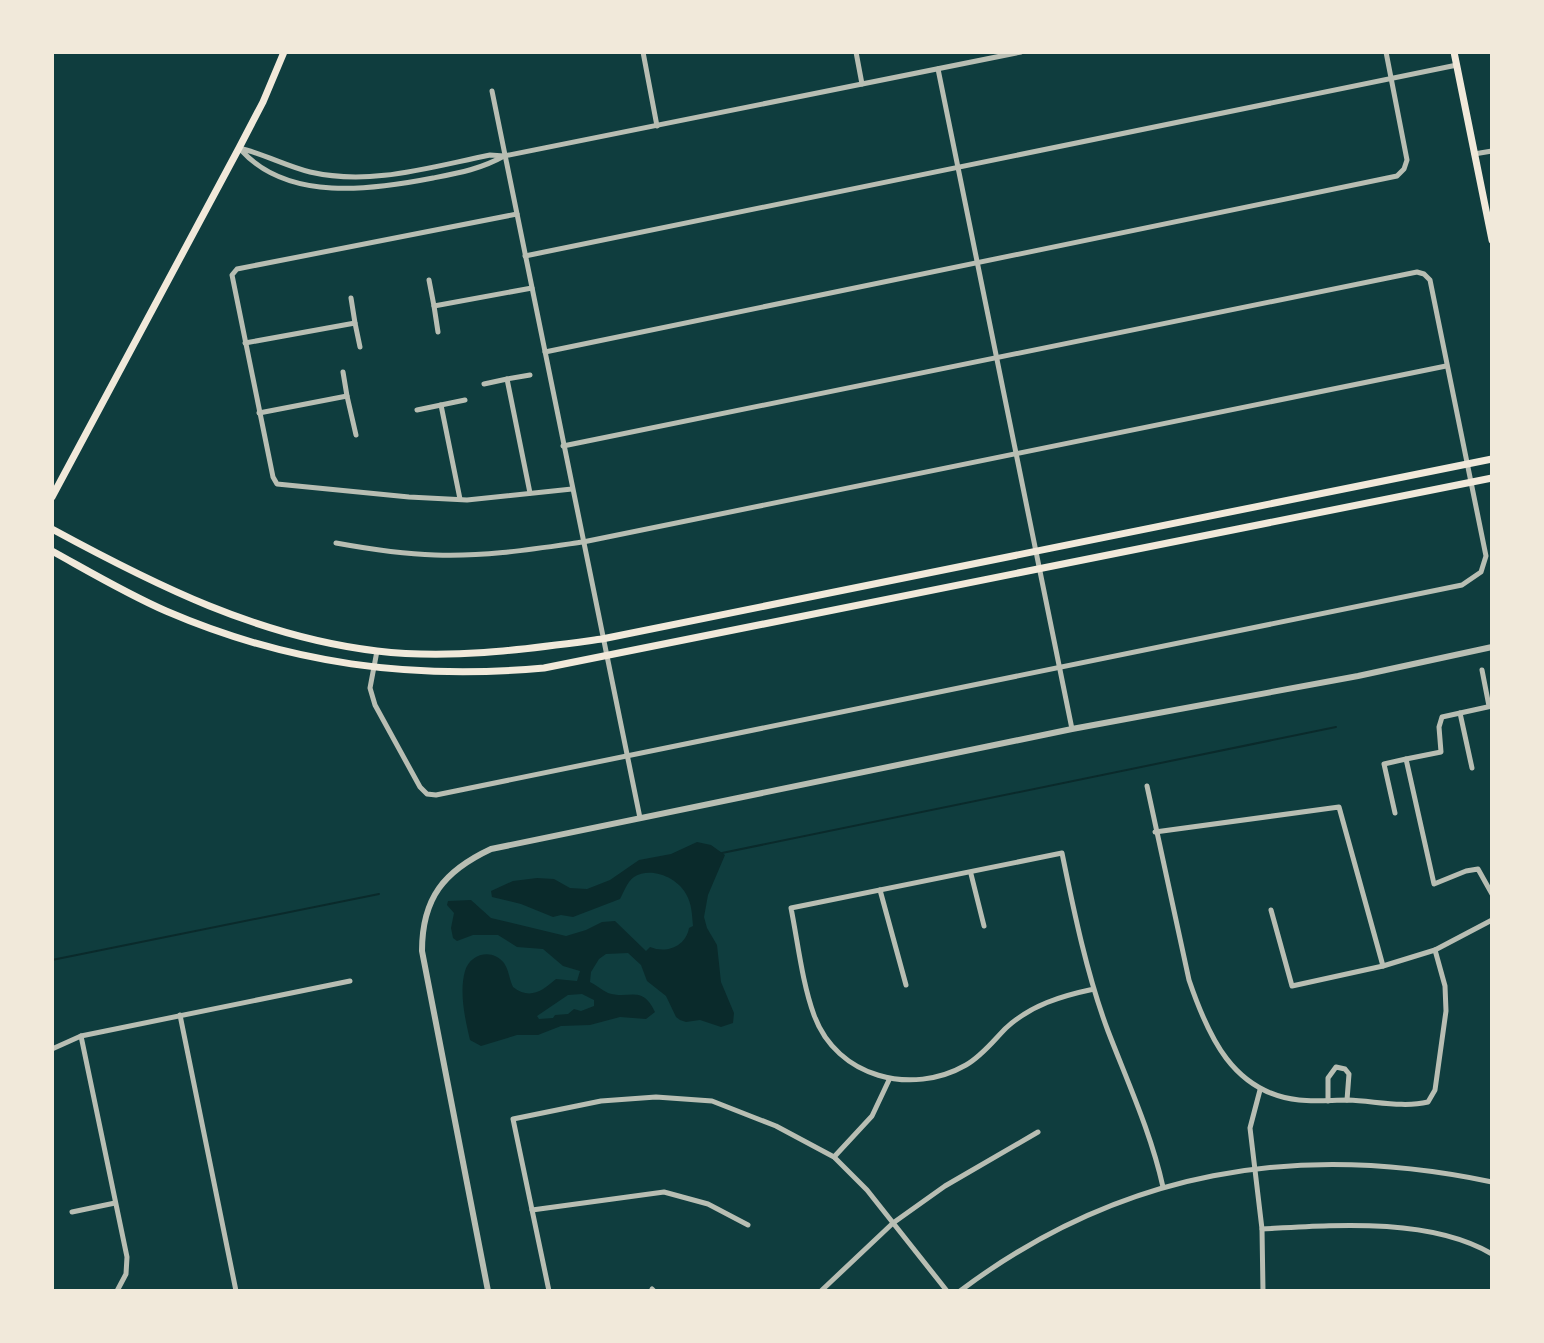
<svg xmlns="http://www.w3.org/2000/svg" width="1544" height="1343" viewBox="0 0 1544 1343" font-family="'Sofia Sans Condensed',sans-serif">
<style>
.water{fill:#0a2a2b;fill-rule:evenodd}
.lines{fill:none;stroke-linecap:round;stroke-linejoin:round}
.stream{stroke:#0a2a2b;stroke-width:2}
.minor{stroke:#b8beb3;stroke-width:5}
.tertiary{stroke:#b8beb3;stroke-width:6}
.secondary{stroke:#f1e9da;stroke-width:7}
.primary{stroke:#f1e9da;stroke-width:7}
</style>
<rect width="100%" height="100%" fill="#0f3d3e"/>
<path class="water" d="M697,842L711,845L725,855L708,895L704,917L707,928L717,945L721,982L734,1013L733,1023L721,1027L700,1020L686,1022L680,1020L676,1017L666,996L647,981L641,965L628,953L606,954L599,959L591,972L590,982C596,985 602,990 608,993C629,1000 642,984 655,1012L646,1019L620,1017L590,1025L561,1026L538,1035H517L481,1046L470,1040C465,1019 459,992 465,971C470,953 493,948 504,963C509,970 509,979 513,987C530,1000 542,991 556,979L577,981L580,971L563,966L543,949L517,947L498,935H473L457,941L453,938L451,928L454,913L447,905L448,901L471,900L491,918L566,936L586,930L602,922L615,921L646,951L650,947C667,954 686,946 689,928L693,926C692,915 692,904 686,894C678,878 651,866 634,877C627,882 624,892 620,899L573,917L561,915L553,917L521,904L492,897L491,891L513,881L537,878L554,879L570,888L587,889L610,880L639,860L671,854ZM582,994L594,1000V1006L581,1011L574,1009L568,1014L555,1015L553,1018L539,1019L537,1016L568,995Z"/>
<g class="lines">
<g class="stream">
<path d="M722,853L1336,727"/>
<path d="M52,960L379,894"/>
</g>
<g class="minor">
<path d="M643,52L657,126"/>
<path d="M856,52L862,84"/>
<path d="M938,69L1072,729"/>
<path d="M492,91L640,818"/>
<path d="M239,148C264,154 286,166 310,172C371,186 430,167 490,155L504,156L1021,52"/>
<path d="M241,150C288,202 372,190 433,178C459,173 481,169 504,156"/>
<path d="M1474,154L1492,151"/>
<path d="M517,214L237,269L232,275L273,477L277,484L409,497L467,500L572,489"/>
<path d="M525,256L1457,65"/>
<path d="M429,280L434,306L532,288"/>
<path d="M351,298L355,323"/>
<path d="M434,306L438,332"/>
<path d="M245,343L355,323L360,347"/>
<path d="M545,352L1397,176L1404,169L1407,160L1386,52"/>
<path d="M343,372L347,396"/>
<path d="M484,384L507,379"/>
<path d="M417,410L441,405"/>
<path d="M259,413L347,396L356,435"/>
<path d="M530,493L507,379L530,375"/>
<path d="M460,499L441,405L465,400"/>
<path d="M336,543C369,549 401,554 435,555C485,557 534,549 583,542L1446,366"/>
<path d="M377,651L370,688L375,705L420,787L427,794L436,795L1462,585L1481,572L1486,556L1430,280L1424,274L1417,272L563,446"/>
<path d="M1482,670L1489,706"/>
<path d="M1492,706L1442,717L1439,727L1441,752L1406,759L1434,884L1466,871L1478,869L1492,894"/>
<path d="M1460,713L1472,768"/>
<path d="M1147,786L1189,980C1208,1036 1233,1093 1299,1100C1315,1102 1332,1100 1348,1100C1375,1101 1403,1108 1428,1102L1435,1090L1446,1011L1445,986L1435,950"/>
<path d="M1395,813L1384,764L1406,759"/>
<path d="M1155,832L1339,807L1383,966"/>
<path d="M971,874L984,926"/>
<path d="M880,890L906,985"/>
<path d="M1271,910L1292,986L1383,966L1435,950L1492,920"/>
<path d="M1094,989C1061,996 1031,1005 1006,1028C994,1040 982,1056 966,1065C912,1096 837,1078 814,1015C802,982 798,943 791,908L1062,853C1074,912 1087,975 1108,1031C1128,1083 1151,1133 1163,1187"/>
<path d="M180,1015L236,1291"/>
<path d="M81,1036L127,1257L126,1274L117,1291"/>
<path d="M52,1049L81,1036L350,981"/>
<path d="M1260,1090L1250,1128L1262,1229L1263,1291"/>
<path d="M1328,1101V1078L1336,1067L1345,1069L1349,1074L1347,1100"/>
<path d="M834,1157L872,1116L889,1080"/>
<path d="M532,1210L664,1192L708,1204L748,1225"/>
<path d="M72,1212L115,1203"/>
<path d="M1262,1229C1333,1225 1429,1217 1492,1254"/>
<path d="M652,1289L654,1291"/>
<path d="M549,1291L513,1119L601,1101L656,1097L712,1101L776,1126L834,1157L867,1190L947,1291"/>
<path d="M821,1291L893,1223L945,1186L1038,1132"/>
<path d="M960,1291C1121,1170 1297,1141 1492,1182"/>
</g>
<path class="tertiary" d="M488,1291L422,951C422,898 444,871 491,849L1072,729L1358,676L1492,647"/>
<g class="secondary">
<path d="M1454,52L1492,240"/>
<path d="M52,529C155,585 259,637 377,651C452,660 527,649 602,639L1492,459"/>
<path d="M52,551C90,572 127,594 166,611C289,664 411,680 544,668L1492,478"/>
</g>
<path class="primary" d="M52,497L239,148L263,102L284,52"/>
</g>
<rect width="1544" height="1343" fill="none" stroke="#f1e9da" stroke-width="108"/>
</svg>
